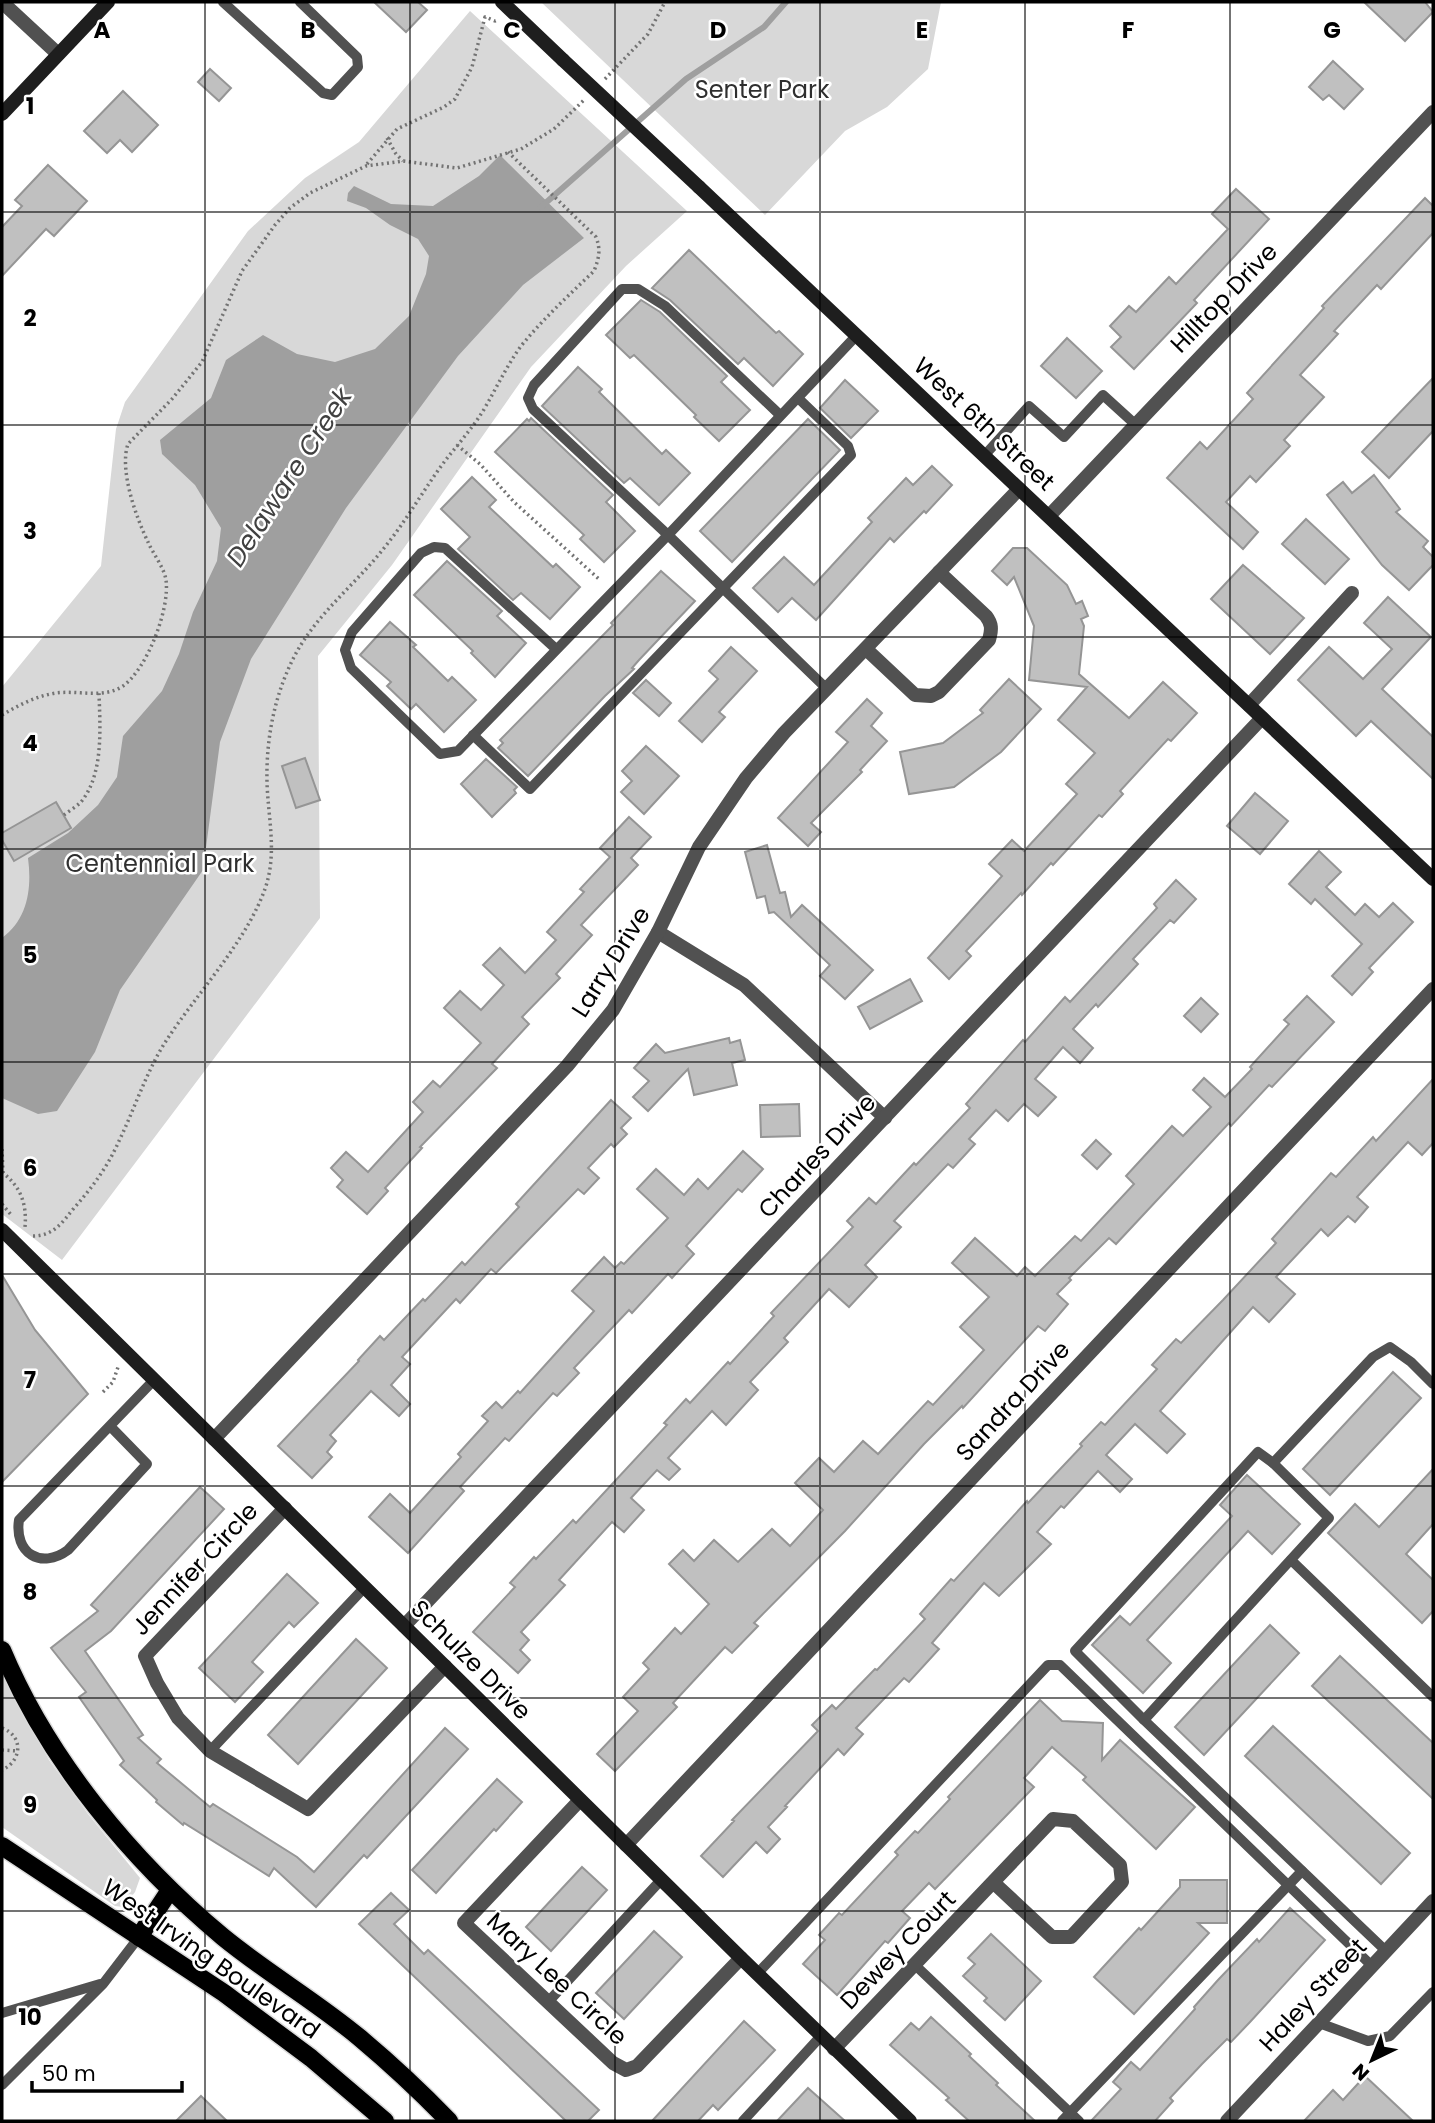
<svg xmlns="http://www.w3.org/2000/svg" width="1435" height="2123" viewBox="0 0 1435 2123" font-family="Poppins,sans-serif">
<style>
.green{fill:#d8d8d8}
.water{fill:#9f9f9f}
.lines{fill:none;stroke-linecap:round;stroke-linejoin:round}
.stream{stroke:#9f9f9f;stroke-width:6}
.building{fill:#c0c0c0;stroke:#959595;stroke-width:2}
.primary-casing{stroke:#dbdbdb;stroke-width:21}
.path{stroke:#737373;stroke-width:3.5;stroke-dasharray:2 3.5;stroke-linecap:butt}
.lane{stroke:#515151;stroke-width:10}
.street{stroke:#515151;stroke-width:14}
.secondary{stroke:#1e1e1e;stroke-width:14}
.primary{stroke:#000;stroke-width:18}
.secondary-bridge{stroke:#1e1e1e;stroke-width:14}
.grid{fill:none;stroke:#000;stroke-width:2;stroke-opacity:0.55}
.labels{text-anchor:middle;stroke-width:5;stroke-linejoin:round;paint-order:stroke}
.park-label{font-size:24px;fill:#2f2f2f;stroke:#fff}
.street-label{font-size:24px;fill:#000;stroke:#fff}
.water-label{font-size:26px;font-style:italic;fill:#404040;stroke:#fff}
.grid-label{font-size:23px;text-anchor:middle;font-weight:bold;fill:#000;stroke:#fff;stroke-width:5;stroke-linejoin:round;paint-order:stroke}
</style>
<rect width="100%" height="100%" fill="#fff"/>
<g class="green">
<path d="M541,2H941L928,69L887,107L845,131L765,215Z"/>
<path d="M470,11L687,211L626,266L531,367L392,565L318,656L320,918L62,1260L2,1214V687L101,566L116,429L125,402L248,231L305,178L359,142Z"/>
<path d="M2,1672L49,1760L88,1814L140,1878L135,1892L123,1907L115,1906L2,1827Z"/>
</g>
<path class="water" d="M500,155L584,238L523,285L458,356L346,508L251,659L220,742L203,870L120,990L95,1052L57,1111L38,1114L2,1098V938C28,919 32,888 28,858L68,833L98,805L117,777L123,736L162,691L179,654L193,612L217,561L221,528L195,485L162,454L160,440L211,398L226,360L263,335L297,354L335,362L375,349L409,316L426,274L429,256L418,239L390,225L366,208L347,201L348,193L354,186L391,204L433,206L479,176Z"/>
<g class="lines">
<path class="stream" d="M541,207L686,79L764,27L786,2"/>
</g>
<g class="building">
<path d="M374,2H418L427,10L406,32Z"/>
<path d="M1364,2H1425L1433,12L1405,41Z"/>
<path d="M1333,61L1363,89L1344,109L1329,95L1323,100L1309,87Z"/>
<path d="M210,69L231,88L219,101L198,82Z"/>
<path d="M123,91L158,125L132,152L120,140L107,153L84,131Z"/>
<path d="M48,165L87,201L54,236L46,229L2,276V227L22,206L15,200Z"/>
<path d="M1236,189L1269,219L1194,300L1197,303L1134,369L1111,347L1121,337L1110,326L1129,306L1136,312L1169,277L1176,284L1228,229L1212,214Z"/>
<path d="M1425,198L1433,206V233L1381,289L1377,285L1334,331L1338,334L1300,375L1324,397L1284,440L1290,446L1256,482L1250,476L1226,502L1258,532L1243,549L1167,478L1200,442L1207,449L1253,399L1247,393L1324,308L1322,306Z"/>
<path d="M689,250L776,333L779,331L803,354L773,386L744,358L738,364L670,300L652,288Z"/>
<path d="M641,300L660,312L727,376L721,382L750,410L719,441L694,417L696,415L663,383L634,355L630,358L606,335Z"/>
<path d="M1067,338L1102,371L1076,398L1041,366Z"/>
<path d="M578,367L602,389L599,392L662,454L666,450L690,473L659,505L630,478L624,483L542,406Z"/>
<path d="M1433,378V431L1389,478L1362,452Z"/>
<path d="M845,380L878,411L851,438L820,408Z"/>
<path d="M531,418L613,495L606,502L635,531L604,562L580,539L584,535L495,452L527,419L529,421Z"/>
<path d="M808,419L840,450L732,562L700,531Z"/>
<path d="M932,466L952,485L926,513L924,511L894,542L890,538L816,620L792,598L778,612L753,588L784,557L814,585L872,522L868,518L906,478L913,485Z"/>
<path d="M1374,475L1400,509L1396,512L1428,541L1423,547L1433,557V565L1409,590L1382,565L1327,495L1343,482L1352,493Z"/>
<path d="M472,477L496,500L489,507L553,567L556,564L580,587L550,619L521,593L513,600L458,549L470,537L441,509Z"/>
<path d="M1306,519L1349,559L1325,584L1282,544Z"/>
<path d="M1013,548H1027L1067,585L1076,604L1082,601L1088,616L1081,619L1084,626L1079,674L1129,718L1163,682L1197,713L1171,741L1168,739L1120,791L1123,794L1102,817L1099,815L1053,865L1051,863L1022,895L1021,893L966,951L971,956L949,979L928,958L1002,876L989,864L1012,840L1024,851L1077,794L1066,784L1095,753L1058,720L1087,687L1029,680L1034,626L1014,577L1007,585L992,571Z"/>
<path d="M447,561L502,611L497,616L526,643L495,677L471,653L473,651L414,595Z"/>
<path d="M1243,565L1304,618L1270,654L1211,599Z"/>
<path d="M661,571L695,601L639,660L632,668L634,669L605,696L528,776L498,748L503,743L500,740L613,625L611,623Z"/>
<path d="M1388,597L1431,637L1382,689L1433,737V779L1371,721L1356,736L1298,680L1329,647L1363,679L1392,649L1364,623Z"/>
<path d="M390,622L416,645L413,647L448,681L452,677L476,700L444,732L416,704L411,709L387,686L391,682L360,655Z"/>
<path d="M731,647L757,671L719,712L725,717L702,742L679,721L718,679L709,671Z"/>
<path d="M1009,679L1041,709L1001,752L954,787L909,794L900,752L943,743L983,713L980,710Z"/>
<path d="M646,680L671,703L659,716L633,693Z"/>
<path d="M867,699L882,713L871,726L887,741L860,770L862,772L811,823L821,832L808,846L778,818L848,742L836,732Z"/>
<path d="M646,746L679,776L644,814L621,792L632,781L622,771Z"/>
<path d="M305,758L320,800L296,808L282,766Z"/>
<path d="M486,759L517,787L514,790L516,793L492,817L461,784Z"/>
<path d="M1255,793L1288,821L1260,854L1227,826Z"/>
<path d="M56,802L71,828L14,861L2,840V833Z"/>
<path d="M629,817L651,837L631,858L638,865L581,925L592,935L556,974L560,978L522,1017L529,1024L492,1064L497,1068L420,1147L422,1148L385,1188L388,1191L367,1214L337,1187L343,1180L331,1168L346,1152L368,1172L423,1112L413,1102L433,1081L440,1087L481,1043L444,1008L460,991L481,1010L504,985L483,965L500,948L525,973L556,940L547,932L584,892L580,889L610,857L600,848Z"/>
<path d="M767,845L780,893L785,892L791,917L802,905L873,970L845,999L820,976L830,965L774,912L769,913L765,896L757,898L745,852Z"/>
<path d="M1319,851L1341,872L1326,887L1355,915L1365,904L1379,917L1393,903L1413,922L1369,968L1373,972L1352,995L1332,976L1362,944L1315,899L1311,904L1289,884Z"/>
<path d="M1176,880L1196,899L1174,923L1170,920L1133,959L1138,964L1098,1007L1096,1004L1073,1029L1093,1048L1080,1063L1063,1047L1035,1079L1056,1097L1038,1116L1024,1104L1008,1121L996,1110L969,1139L975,1144L953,1168L948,1164L894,1221L901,1227L865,1265L877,1277L849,1307L829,1289L784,1338L788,1342L750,1382L758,1390L726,1425L712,1411L668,1458L680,1469L669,1480L657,1470L631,1498L644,1510L624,1532L612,1522L559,1580L565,1585L521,1632L529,1640L520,1650L530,1660L518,1673L473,1632L515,1587L510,1583L534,1557L536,1559L573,1520L576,1523L667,1425L664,1423L686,1399L690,1403L728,1362L730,1364L774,1316L771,1313L853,1227L847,1221L869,1198L876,1204L914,1163L916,1165L970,1108L966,1104L1023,1040L1025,1042L1065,997L1070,1002L1157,908L1154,904Z"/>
<path d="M910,979L922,1001L870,1029L858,1007Z"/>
<path d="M1307,996L1334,1022L1272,1087L1269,1085L1231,1126L1229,1123L1116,1244L1109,1238L1069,1278L1071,1280L1057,1294L1068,1304L1045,1331L1038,1326L963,1408L962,1406L924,1444L845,1531L754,1623L758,1626L732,1653L725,1647L673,1703L677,1707L615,1771L597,1754L638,1711L623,1697L649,1669L643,1663L675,1628L681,1634L709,1604L669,1564L683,1550L694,1561L714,1540L738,1562L772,1529L790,1546L823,1510L795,1483L819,1458L834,1472L863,1441L878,1454L928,1401L933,1405L984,1350L960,1327L989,1297L952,1263L975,1238L1017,1276L1025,1267L1035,1276L1075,1236L1081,1241L1134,1184L1126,1176L1172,1126L1183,1136L1211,1107L1193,1090L1204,1078L1225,1097L1252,1069L1250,1067L1289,1024L1284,1020Z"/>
<path d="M1201,998L1218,1014L1201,1032L1184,1016Z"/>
<path d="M729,1038L730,1043L740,1040L745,1060L732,1063L737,1085L694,1095L688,1069L648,1111L633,1097L649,1081L634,1068L656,1044L665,1053Z"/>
<path d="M1433,1079V1143L1422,1155L1408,1142L1357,1197L1368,1207L1355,1222L1348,1216L1328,1236L1321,1229L1276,1277L1295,1294L1269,1322L1253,1307L1160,1411L1185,1434L1167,1453L1135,1424L1106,1455L1132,1479L1120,1492L1098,1471L1064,1508L1061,1506L1037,1532L1051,1544L999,1596L984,1583L932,1643L939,1649L909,1682L904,1678L856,1728L863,1734L844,1755L838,1749L785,1806L787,1807L768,1827L780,1839L767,1853L756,1842L723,1877L701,1856L734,1821L732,1820L818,1731L812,1725L832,1705L836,1709L875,1669L877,1670L925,1619L920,1614L951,1579L954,1581L1027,1501L1028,1503L1082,1446L1080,1444L1101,1422L1105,1425L1157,1369L1152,1365L1176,1339L1181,1343L1223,1300L1276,1243L1272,1239L1331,1173L1336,1177L1373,1137L1376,1141Z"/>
<path d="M611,1100L631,1118L621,1128L627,1134L614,1147L611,1144L588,1168L599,1178L584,1194L578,1189L496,1273L491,1269L460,1303L456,1299L402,1357L410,1364L391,1385L410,1404L399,1416L371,1391L330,1435L336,1441L327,1452L332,1457L312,1478L278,1446L359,1361L358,1360L380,1336L384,1340L423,1299L425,1301L462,1262L465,1265L519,1207L516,1204Z"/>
<path d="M799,1104L800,1136L761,1137L760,1105Z"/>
<path d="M1096,1140L1111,1154L1097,1169L1082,1155Z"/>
<path d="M743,1151L763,1169L742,1192L738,1189L686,1246L694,1254L672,1278L668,1274L632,1313L629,1310L574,1368L579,1373L557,1396L553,1393L509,1441L505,1438L460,1487L464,1491L408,1553L369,1517L390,1494L410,1513L461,1457L458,1454L488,1421L482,1416L496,1402L502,1408L518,1391L520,1393L594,1311L572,1291L604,1257L615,1268L621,1262L624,1264L668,1218L637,1189L656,1169L684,1195L698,1179L708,1189Z"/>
<path d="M2,1275L35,1330L88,1394L2,1482Z"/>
<path d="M1393,1372L1421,1398L1330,1495L1303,1469Z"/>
<path d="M1433,1469V1524L1406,1554L1433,1580V1611L1422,1623L1328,1533L1355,1504L1379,1527Z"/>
<path d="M1247,1475L1300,1524L1272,1554L1248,1531L1147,1640L1171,1663L1143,1693L1092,1645L1120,1616L1130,1625L1232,1516L1220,1505Z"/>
<path d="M200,1487L224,1509L111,1631L85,1651L143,1735L138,1738L161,1759L157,1763L210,1807L213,1804L297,1857L314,1872L445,1728L468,1749L367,1858L364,1855L316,1907L274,1868L269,1876L184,1823L183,1825L156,1802L157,1800L120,1765L124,1761L79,1697L86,1692L51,1648L98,1611L91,1605Z"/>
<path d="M287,1574L318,1603L294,1627L289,1622L252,1662L263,1672L235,1702L199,1668Z"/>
<path d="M1270,1625L1299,1653L1204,1755L1175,1727Z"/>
<path d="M356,1639L387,1668L298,1764L268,1735Z"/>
<path d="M1340,1656L1433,1743V1799L1312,1686Z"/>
<path d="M1040,1700L1062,1721L1103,1723L1102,1760L1120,1740L1195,1807L1156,1849L1083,1780L1086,1777L1052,1747L1024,1778L1034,1787L935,1889L929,1883L902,1911L910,1918L888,1943L885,1941L837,1995L803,1964L825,1940L819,1935L839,1913L842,1915L898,1855L895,1852L915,1831L918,1833L950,1799L948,1797Z"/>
<path d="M1273,1726L1410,1853L1381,1884L1245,1756Z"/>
<path d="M497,1779L522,1802L496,1831L494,1829L436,1893L412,1870Z"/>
<path d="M582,1867L607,1890L551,1951L526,1927Z"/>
<path d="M1180,1880H1227V1923H1198L1209,1933L1134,2014L1094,1977L1139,1928L1141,1930L1180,1887Z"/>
<path d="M391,1893L409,1910L394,1924L424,1954L428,1950L599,2110L588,2121H566L359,1924Z"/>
<path d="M1290,1908L1325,1940L1250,2022L1231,2042L1227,2039L1202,2064L1170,2098L1173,2101L1155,2121H1091L1121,2089L1113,2082L1131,2062L1140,2070L1195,2009L1194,2007L1218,1980L1257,1939L1259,1942Z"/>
<path d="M654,1931L682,1957L624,2019L596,1993Z"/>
<path d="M991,1934L1041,1981L1005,2020L984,2001L987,1998L963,1976L975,1964L968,1958Z"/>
<path d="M931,2017L971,2054L969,2056L998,2083L996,2085L1035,2121H969L946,2100L949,2098L890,2045L911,2023L919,2030Z"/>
<path d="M744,2021L775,2050L718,2110L713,2105L698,2121H652Z"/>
<path d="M1365,2076L1413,2121H1304L1333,2090L1343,2100Z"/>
<path d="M808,2088L845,2121H777Z"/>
<path d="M201,2096L227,2121H176Z"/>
</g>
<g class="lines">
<g class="primary-casing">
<g id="primary">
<path d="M2,1650C48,1760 132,1861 223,1937C267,1973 317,2002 360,2038C391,2064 421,2092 449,2121"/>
<path d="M2,1846L224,1993L311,2058L385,2121"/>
<path d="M139,1937L170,1890"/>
</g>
</g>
<g class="path">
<path d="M605,79L648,34L665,2"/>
<path d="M387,138L396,154L403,161"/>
<path d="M367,164L397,129L444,107L455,99L472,67L485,17L495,21L497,20"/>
<path d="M457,445L480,464L514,502L600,580"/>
<path d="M2,715C19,705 36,696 56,693C78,690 104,699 123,686C147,669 170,609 166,580C164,567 153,554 148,542C136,517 119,470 128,444L172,399L202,362L242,271L275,225L290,208L310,193L366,166L403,161L457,168L521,149L554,129L584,100"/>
<path d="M64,815C69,811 76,807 81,802C104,774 100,727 99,693"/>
<path d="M2,1149L3,1173"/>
<path d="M2,1172C21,1187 27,1204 25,1227"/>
<path d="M2,1204L12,1216"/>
<path d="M33,1236C53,1236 62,1223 74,1208C92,1188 108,1166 119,1141C135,1108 146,1072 166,1041C197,993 248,940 266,886C277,851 268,818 267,782C266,740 274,697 293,659C316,613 358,583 388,543C410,515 427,484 448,457C460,442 473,427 483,411C496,389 506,367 521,346C543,319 569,295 594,271C599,258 601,250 596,237L508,152"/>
<path d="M103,1392L113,1382L118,1367"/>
<path d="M2,1728C24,1736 22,1761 2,1770"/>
<path d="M2,1750L18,1751"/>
</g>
<g class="lane">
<path d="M223,2L323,93L332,95L358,67L357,57L300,2"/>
<path d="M780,415L665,306L638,289H622L534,385L528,398L533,409L668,535L827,689"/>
<path d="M984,456L1029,406L1064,437L1103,395L1136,425"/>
<path d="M556,649L445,548L434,547L421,553L352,632L345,650L351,668L440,754L458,751L668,535L857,335"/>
<path d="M473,735L530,789L851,455L848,446L798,398"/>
<path d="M110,1426L147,1464L68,1550C41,1570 14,1553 19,1520L154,1380"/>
<path d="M1291,1560L1433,1697"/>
<path d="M1144,1720L1075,1651L1258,1452L1273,1463"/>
<path d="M210,1751L365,1587"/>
<path d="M1386,1951L1144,1720L1329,1518L1273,1463L1373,1357L1390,1347L1411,1362L1433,1384"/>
<path d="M915,1965L1079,2121"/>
<path d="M757,1974L1048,1665H1060L1372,1966"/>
<path d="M548,2002L661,1880"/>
<path d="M2,2013L100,1984"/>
<path d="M1319,2023L1368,2041L1390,2036L1433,1992"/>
<path d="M2,2085L103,1984L139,1937"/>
<path d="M743,2121L821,2036"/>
<path d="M1062,2121L1302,1871"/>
</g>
<g class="street">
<path d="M2,2L58,54"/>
<path d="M1049,516L1433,112"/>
<path d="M866,649L915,695L931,696L939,692L989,640C992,629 992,624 986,616L939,572"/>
<path d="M1249,705L1352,593"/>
<path d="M658,932L744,985L885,1118"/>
<path d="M214,1439L567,1066L613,1010L658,932L699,847L746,778L784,733L1019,489"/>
<path d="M285,1508L145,1656L157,1683L178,1718L210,1751L308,1809L445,1666"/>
<path d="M404,1626L1262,718"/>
<path d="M580,1800L464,1923L613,2063L626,2070L637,2066L741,1958"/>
<path d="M626,1845L1433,989"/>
<path d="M834,2049L1053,1819L1073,1821L1120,1865L1122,1882L1071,1937H1052L994,1883"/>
<path d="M1227,2121L1433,1901"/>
</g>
<g class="secondary">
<path d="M502,2L563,60"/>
<path d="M2,114L108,2"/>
<path d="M699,187L1433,879"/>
<path d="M2,1230L741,1958L910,2121"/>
</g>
<use href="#primary" class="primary"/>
<path class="secondary-bridge" d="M563,60L699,187"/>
</g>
<path class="grid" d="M205,2V2121M410,2V2121M615,2V2121M820,2V2121M1025,2V2121M1230,2V2121M2,212H1433M2,425H1433M2,637H1433M2,849H1433M2,1062H1433M2,1274H1433M2,1486H1433M2,1698H1433M2,1911H1433"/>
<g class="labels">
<g class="park-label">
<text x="762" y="98">Senter Park</text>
<text x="160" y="872">Centennial Park</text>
</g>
<g class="street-label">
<text transform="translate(1224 298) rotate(-46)" y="8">Hilltop Drive</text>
<text transform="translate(984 424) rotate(43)" y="8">West 6th Street</text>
<text transform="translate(611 962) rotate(-58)" y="8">Larry Drive</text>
<text transform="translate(817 1156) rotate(-47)" y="8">Charles Drive</text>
<text transform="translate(1013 1401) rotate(-47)" y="8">Sandra Drive</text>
<text transform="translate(195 1569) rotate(-47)" y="8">Jennifer Circle</text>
<text transform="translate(471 1660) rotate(45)" y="8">Schulze Drive</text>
<text transform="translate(898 1950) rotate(-46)" y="8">Dewey Court</text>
<text transform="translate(211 1959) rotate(35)" y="8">West Irving Boulevard</text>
<text transform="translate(557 1979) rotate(43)" y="8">Mary Lee Circle</text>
<text transform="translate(1313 1995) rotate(-47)" y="8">Haley Street</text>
</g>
<g class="water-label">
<text transform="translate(289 477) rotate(-57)" y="9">Delaware Creek</text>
</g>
</g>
<g class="grid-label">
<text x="102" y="38">A</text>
<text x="308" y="38">B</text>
<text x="512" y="38">C</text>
<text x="718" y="38">D</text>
<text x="922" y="38">E</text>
<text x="1128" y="38">F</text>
<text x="1332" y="38">G</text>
<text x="30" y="114">1</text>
<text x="30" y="326">2</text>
<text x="30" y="539">3</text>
<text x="30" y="751">4</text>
<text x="30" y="963">5</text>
<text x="30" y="1176">6</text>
<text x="30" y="1388">7</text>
<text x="30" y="1600">8</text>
<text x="30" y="1813">9</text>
<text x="30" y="2025">10</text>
</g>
<rect width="1435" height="2123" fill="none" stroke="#000000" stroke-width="7"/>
<g transform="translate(1372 2060) rotate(223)" stroke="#ffffff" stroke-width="5" paint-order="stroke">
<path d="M0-5L12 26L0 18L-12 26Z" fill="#000000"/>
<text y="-10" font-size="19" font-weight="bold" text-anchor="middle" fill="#000000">N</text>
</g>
<path d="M32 2081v10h150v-10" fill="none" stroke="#000000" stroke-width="3.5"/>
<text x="42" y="2081" font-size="21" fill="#000000" stroke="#ffffff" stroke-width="5" paint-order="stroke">50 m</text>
</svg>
